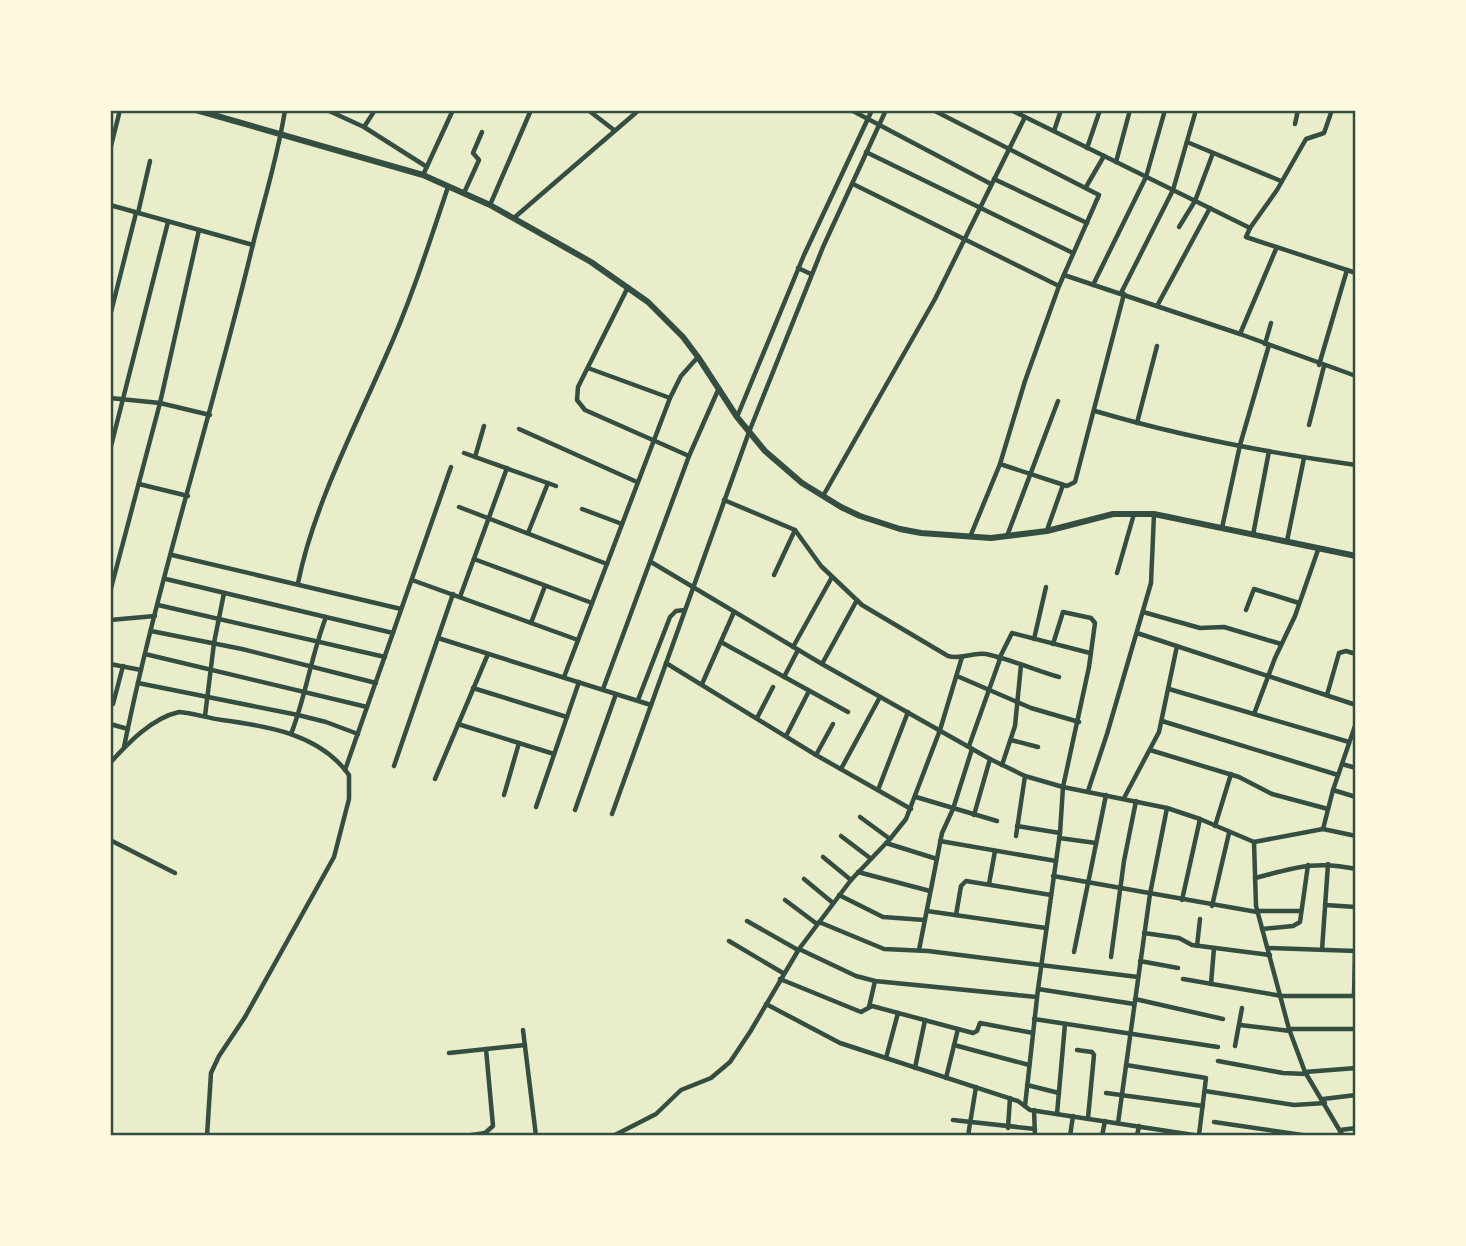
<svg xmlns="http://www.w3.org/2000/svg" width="1466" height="1246" viewBox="0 0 1466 1246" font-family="'Space Grotesk',sans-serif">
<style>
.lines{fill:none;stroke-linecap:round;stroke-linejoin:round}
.minor{stroke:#344e41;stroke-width:4.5}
.tertiary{stroke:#344e41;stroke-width:6}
.neatline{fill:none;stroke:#344e41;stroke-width:2.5}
</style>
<rect width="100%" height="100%" fill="#e9edc9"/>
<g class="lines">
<g class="minor">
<path d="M327,110L364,127L427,167"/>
<path d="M588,110L614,130"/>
<path d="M851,110L991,184"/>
<path d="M933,110L1099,195L1059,286L1025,381L1000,464L970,537"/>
<path d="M1011,110L1250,228"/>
<path d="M1140,110L1142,111"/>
<path d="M1332,110L1324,133L1306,139L1277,190L1250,228L1246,237L1356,273"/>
<path d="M1295,124L1298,110"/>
<path d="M364,127L375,110"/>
<path d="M1054,131L1061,110"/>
<path d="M1187,142L1281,181"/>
<path d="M1087,148L1100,110"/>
<path d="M110,150L120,110"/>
<path d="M866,152L1073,253"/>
<path d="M1116,162L1130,110"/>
<path d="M423,175L453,110"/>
<path d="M994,179L1087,223"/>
<path d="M853,184L1059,286"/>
<path d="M1086,187L1104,156"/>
<path d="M464,193L479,160L473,153L482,132"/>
<path d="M110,205L253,245"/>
<path d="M490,205L531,110"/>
<path d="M138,213L150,161"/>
<path d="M515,217L639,110"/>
<path d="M1179,227L1195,201L1213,153"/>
<path d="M798,268L811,274"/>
<path d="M1064,275L1240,334L1356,376"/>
<path d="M1093,285L1146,177L1165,110"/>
<path d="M628,287L578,387L577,400L585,410L689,456"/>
<path d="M1121,293L1173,190L1196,110"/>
<path d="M1157,306L1210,208"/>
<path d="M110,316L136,213"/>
<path d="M1240,334L1276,249"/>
<path d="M1265,344L1271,323"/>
<path d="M1319,365L1347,270"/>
<path d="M588,368L670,398"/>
<path d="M110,398L160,403L210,415"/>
<path d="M1095,411C1180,436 1268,453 1356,465"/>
<path d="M737,417L804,255L872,110"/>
<path d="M1137,423L1157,346"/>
<path d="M1309,425L1324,366"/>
<path d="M519,429L637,482"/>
<path d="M110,450L168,222"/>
<path d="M464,453L556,486"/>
<path d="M475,457L484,426"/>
<path d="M1000,464L1067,486L1075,482L1124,294"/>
<path d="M139,484L188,496"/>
<path d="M823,496L935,299L1025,117"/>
<path d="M724,500L795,530L821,566L862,605L948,656C961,660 972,652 986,654C1010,659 1035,670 1059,677"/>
<path d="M459,507L607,564"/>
<path d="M582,509L622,524"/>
<path d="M1222,528L1240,445L1269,345"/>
<path d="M1047,530L1063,485"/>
<path d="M528,533L548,483"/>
<path d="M1253,535L1269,451"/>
<path d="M1007,536L1058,401"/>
<path d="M1287,541L1304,458"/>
<path d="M172,555L401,609"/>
<path d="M474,559L592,603"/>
<path d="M651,562L822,664L990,759L1025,776L1063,787L1167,808L1200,819L1254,842L1323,829L1356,836"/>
<path d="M1117,573L1134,514"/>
<path d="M774,575L795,530"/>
<path d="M166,579L393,633"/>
<path d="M412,580L578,640"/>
<path d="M298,583C313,508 354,429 385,358C410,303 429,244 448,187"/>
<path d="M110,592L160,403L199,230"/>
<path d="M460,597L507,468"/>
<path d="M158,605L385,657"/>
<path d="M1246,610L1254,589L1299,603"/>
<path d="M1143,612L1200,628L1224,627L1281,644"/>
<path d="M110,620L155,616"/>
<path d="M531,623L545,586"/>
<path d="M151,631L242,649L376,683"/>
<path d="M1137,633L1356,705"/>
<path d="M438,638L651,705"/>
<path d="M1034,639L1046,587"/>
<path d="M721,642L848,712"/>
<path d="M793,647L832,577"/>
<path d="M145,654L367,707"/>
<path d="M999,659L1012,633L1090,653"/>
<path d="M666,663L816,755L911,809"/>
<path d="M110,664L141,670"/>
<path d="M822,664L857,600"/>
<path d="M957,676L1031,708L1079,722"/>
<path d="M564,677L670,398L681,376L698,357"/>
<path d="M784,677L798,650"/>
<path d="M138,683L298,715L326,722L358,734"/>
<path d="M702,684L734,612"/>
<path d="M473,688L567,717"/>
<path d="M603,689L689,456L719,388"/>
<path d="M1169,689L1349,742"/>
<path d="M1327,695L1339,653L1346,651L1356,654"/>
<path d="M638,700L670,617L676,611L685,610"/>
<path d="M113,704L123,666"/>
<path d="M1254,714L1275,658L1295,616L1318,550"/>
<path d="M205,716L214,643L224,593"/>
<path d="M757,718L773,687"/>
<path d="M1162,721L1338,775"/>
<path d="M110,724L128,729"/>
<path d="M458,724L554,754"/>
<path d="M291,734C306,696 311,656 326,617"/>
<path d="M786,736L809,691"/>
<path d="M1011,740L1038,747"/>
<path d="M969,746L1000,659"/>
<path d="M124,747C158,579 213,412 253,244C264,200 278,156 285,110"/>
<path d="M1150,750L1239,777L1272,794L1328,809"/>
<path d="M816,755L833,724"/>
<path d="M110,763C128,743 152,718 179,712C193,713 207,718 222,720C267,726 320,734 349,775V799L334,857L245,1017L219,1056L211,1073L207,1136"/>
<path d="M1342,764L1356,768"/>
<path d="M1002,765L1015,726L1021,665"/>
<path d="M394,766L453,594"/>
<path d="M841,769L880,697"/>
<path d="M345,770L451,467"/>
<path d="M435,779L488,654"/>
<path d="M878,790L908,712"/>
<path d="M1333,790L1356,797"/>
<path d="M1088,791L1107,734L1151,583L1154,514"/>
<path d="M504,795L519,743"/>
<path d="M916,797L997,821"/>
<path d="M1124,798L1159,732L1177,646"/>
<path d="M536,807L579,682"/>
<path d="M575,810L616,694"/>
<path d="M612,814L749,432L823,247L886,110"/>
<path d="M974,815L990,759"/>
<path d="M860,817L890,839"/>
<path d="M1017,826L1060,833"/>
<path d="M1215,826L1231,774"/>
<path d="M1323,829L1333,790L1356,723"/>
<path d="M841,836L870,858"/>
<path d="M1016,836L1025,776"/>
<path d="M1059,838L1096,843"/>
<path d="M110,840L175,873"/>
<path d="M940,841L1056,861"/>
<path d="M1254,842L1256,906L1289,1029L1305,1072L1343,1136"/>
<path d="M886,843L937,859"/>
<path d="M823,857L851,880"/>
<path d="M858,872L930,891"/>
<path d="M1053,876L1257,912"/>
<path d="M1255,878C1294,868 1316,860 1356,869"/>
<path d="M804,879L833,903"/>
<path d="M989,884L995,851"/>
<path d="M839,895L883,917L925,920"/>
<path d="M785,900L817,924"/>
<path d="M1182,900L1200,819"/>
<path d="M1325,905L1356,907"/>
<path d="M1212,906L1229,833"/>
<path d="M927,911L1046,928"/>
<path d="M1257,911H1301"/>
<path d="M956,915L961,886L966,881L1051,895"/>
<path d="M747,921L798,950"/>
<path d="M819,922L884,949L928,951L1138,977"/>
<path d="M1262,929L1293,926L1300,922L1308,865"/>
<path d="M1144,933L1179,938L1192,945L1270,955"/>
<path d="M729,941L783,973"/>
<path d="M1197,946L1200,919"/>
<path d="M1268,948L1356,951"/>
<path d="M799,949L856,976L875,981L1037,997"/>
<path d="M919,950L942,833L953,809L972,749"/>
<path d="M1322,950L1328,864"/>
<path d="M1074,952L1106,795"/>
<path d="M1111,957L1124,861L1136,801"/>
<path d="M1140,961L1178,968"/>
<path d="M780,979L861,1012L872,1006L973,1033L977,1031L980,1023L1033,1033"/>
<path d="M1183,979L1282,996H1356"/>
<path d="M1211,984L1214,948"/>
<path d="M1038,989L1134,1004"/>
<path d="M1354,996L1355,951"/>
<path d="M1135,999L1223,1019"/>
<path d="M766,1004L840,1043L1018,1101L1030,1110L1200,1136"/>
<path d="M869,1007L875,981"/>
<path d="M1034,1019L1218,1047"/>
<path d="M1240,1025L1290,1031"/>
<path d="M1289,1029H1356"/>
<path d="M523,1030L536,1136"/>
<path d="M954,1045L1029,1065"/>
<path d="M1235,1046L1242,1008"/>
<path d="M1077,1050L1092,1052L1094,1055L1088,1118"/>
<path d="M449,1053L525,1045"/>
<path d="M886,1058L898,1013"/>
<path d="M1218,1061L1283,1073L1307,1074"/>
<path d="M1126,1065L1206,1078L1199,1135"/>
<path d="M915,1068L925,1020"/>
<path d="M1305,1072L1356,1068"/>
<path d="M946,1078L958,1029"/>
<path d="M1027,1085L1059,1093"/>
<path d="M1205,1091L1294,1105L1325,1103"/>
<path d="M1106,1093L1203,1106"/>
<path d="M1323,1099L1356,1095"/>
<path d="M1025,1106L1038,989L1060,833L1063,787L1089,667L1095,623L1091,618L1063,612L1053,644"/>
<path d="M1034,1110L1035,1136"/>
<path d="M1057,1114L1065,1024"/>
<path d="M953,1120L1035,1129"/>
<path d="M1214,1122L1309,1136"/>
<path d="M1118,1123L1150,894L1167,808"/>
<path d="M1008,1128L1010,1098"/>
<path d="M1340,1130L1356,1128"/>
<path d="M465,1136L485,1133L493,1126L486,1049"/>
<path d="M613,1136L656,1114L681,1090L711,1078L730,1062L750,1032L799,949L851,880L890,839L906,819L940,730L962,657"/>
<path d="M968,1136L976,1087"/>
<path d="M1070,1136L1073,1116"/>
<path d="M1102,1136L1105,1121"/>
<path d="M1137,1136L1139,1126"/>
</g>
<path class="tertiary" d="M196,110L423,175L490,205L591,262L648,302L683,337L698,357L737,417L765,451L802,483L841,507L860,516L900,529L921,533L991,538L1047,531L1113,514H1154L1356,556"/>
</g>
<rect width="1466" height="1246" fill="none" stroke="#fefae0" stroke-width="224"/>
<rect x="112" y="112" width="1242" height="1022" class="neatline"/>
</svg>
